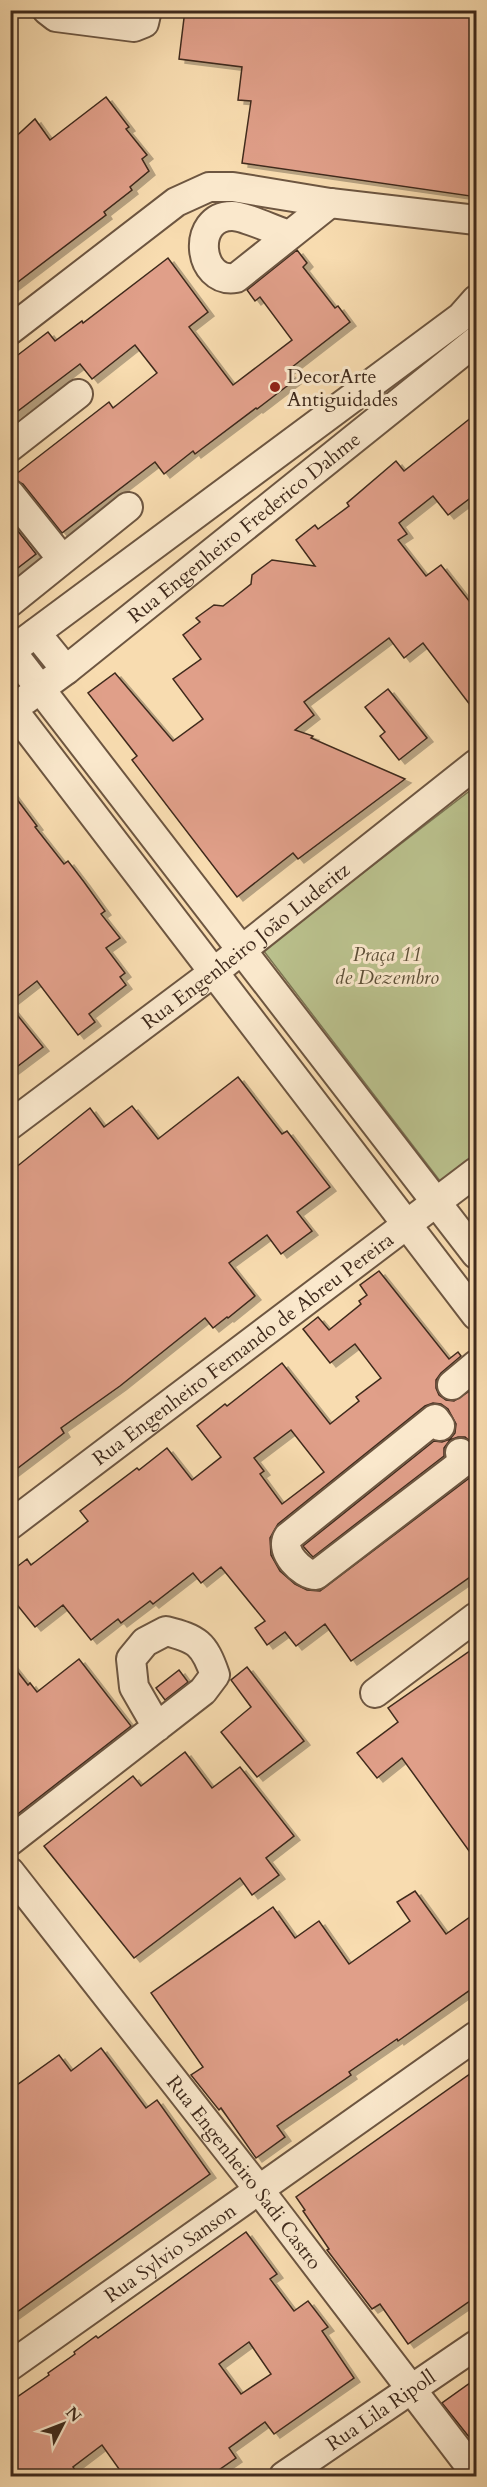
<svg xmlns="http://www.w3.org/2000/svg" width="487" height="2487" viewBox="0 0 487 2487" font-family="Cardo,serif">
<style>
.park{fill:#bac18d;stroke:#7c7654;stroke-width:1.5}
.building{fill:#e09f89;stroke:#3f2a1c;stroke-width:1.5;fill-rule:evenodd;filter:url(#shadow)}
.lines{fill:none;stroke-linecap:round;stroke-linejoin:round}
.minor-casing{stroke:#6d5641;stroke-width:32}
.minor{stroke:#fae8cc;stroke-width:28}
.poi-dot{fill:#8f2418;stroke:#fae8cc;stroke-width:2}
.labels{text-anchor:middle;stroke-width:6;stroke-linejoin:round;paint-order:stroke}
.poi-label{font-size:20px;fill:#3f2a1c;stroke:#fae8cc;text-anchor:start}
.street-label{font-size:20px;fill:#3f2a1c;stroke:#fae8cc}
.park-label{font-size:20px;font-style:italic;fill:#5e5038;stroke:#fae8cc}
</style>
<defs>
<filter id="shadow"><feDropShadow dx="6" dy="4" stdDeviation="0" flood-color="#0004"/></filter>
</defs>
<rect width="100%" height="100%" fill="#f8dcb0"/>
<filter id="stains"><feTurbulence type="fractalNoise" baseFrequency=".00333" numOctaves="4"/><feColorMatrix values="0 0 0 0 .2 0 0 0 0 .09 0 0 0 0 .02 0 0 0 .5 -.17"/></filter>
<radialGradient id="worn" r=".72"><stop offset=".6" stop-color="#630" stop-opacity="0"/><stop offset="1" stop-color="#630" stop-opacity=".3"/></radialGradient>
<path class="park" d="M476,786V1153L440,1181L263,950Z"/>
<g class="building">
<path d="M185,10H477V197L242,163L251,101L238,100L242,67L179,59Z"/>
<path d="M106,97L129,127L126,129L147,155L142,159L149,171L130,187L132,190L104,212L106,215L10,288V142L35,119L50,140Z"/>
<path d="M297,250L307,263L303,267L335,308L338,306L350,322L287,371L295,380L257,409L256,408L195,454L193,451L164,474L155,462L62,533L23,484L11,478L109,402L113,408L157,373L135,345L92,379L80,364L10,417V361L48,332L55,341L82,321L83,323L168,258L208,312L189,327L233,385L292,340L260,297L255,301L247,290Z"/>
<path d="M477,413V493L448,515L433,496L399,523L407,534L398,540L426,576L441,565L477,611V714L423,643L404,658L389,638L304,702L314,715L295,730L313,736L311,738L405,779L298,859L293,853L237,897L132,760L137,756L88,693L115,673L173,741L203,719L173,679L201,659L183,635L200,622L196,618L214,605L223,606L236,596L251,584L252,575L272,560L315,566L296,540L315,525L318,529L349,506L347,503L396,461L404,471Z"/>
<path d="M10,521L36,554L10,574Z"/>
<path d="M388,689L427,738L399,760L380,736L385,732L365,707Z"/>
<path d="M10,790L37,826L35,827L64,864L68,861L84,882L105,911L101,914L120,938L106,948L125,973L120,977L126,985L89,1014L95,1022L78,1035L37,981L10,1002Z"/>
<path d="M10,1006L43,1047L10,1072Z"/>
<path d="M238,1077L282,1134L287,1131L330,1187L297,1212L312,1231L281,1254L267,1235L229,1263L255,1296L228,1318L227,1317L213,1328L205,1318L120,1386L61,1428L64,1433L10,1474V1172L90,1108L104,1127L132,1106L158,1139Z"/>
<path d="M379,1271L449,1359L458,1352L461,1356L441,1373L436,1380V1388L439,1395L446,1400L454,1401L477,1386V1447L465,1437H458L450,1440L444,1448V1456L313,1557L310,1554L303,1546L434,1441L442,1442L450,1439L455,1433L456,1424L448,1409L441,1404L433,1403L425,1406L278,1524L270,1538L271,1555L280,1571L295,1584L307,1590L320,1591L472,1476L477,1470V1572L351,1661L325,1624L296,1646L285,1632L267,1645L255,1628L265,1621L221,1567L201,1583L193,1573L153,1604L150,1601L121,1623L118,1619L91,1640L63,1605L35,1627L10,1596V1572L27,1559L31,1565L88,1521L80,1511L137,1468L139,1470L167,1448L192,1480L221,1457L197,1426L225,1404L227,1406L282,1363L330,1424L359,1401L356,1397L381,1378L355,1344L330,1363L303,1329L318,1317L329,1330L361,1304L359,1301L367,1295L360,1285ZM291,1430L324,1472L282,1504L260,1474L264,1471L254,1458Z"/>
<path d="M477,1646V1862L402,1758L377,1778L357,1753L398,1722L388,1708Z"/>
<path d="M79,1659L131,1726L10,1820V1662L28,1685L30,1683L37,1692Z"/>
<path d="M247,1667L304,1741L257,1777L221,1732L251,1707L231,1680Z"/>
<path d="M179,1670L188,1682L165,1700L156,1688Z"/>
<path d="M185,1752L212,1788L240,1767L294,1836L266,1858L279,1875L252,1895L240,1878L134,1958L44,1846L133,1776L141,1786Z"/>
<path d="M415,1891L446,1934L477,1912V1985L398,2041L397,2039L349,2072L351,2075L277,2126L285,2137L256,2158L221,2108L219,2110L191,2075L203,2067L151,1993L273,1907L295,1938L319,1921L349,1964L410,1921L397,1902Z"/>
<path d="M101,2048L146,2108L157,2100L210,2174L10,2317V2090L59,2055L71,2071Z"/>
<path d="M477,2069V2296L408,2344L380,2304L372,2309L327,2250L329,2249L303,2211L305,2210L296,2197Z"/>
<path d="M246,2232L277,2274L270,2279L294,2311L308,2301L328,2327L322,2331L354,2378L274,2434L265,2422L229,2448L236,2458L210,2476H124L102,2445L73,2467L79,2476H10V2402L49,2375L48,2373L75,2354L74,2352L96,2336L98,2338ZM249,2342L271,2374L241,2394L219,2364Z"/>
<path d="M477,2378V2447L442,2403Z"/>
</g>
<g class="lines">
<g class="minor-casing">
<g id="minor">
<path d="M47,10L56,17L134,27L144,23L147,10"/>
<path d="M289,235C276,231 244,216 232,216C191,216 197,284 236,278L330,203"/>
<path d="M10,330L176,202L209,187H233L330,203L476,220"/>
<path d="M10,447L78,394"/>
<path d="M10,494L62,559"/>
<path d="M10,602L128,507"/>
<path d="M36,633L66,670"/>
<path d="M11,651L476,1254"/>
<path d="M10,652L461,317L476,300"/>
<path id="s1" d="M25,700L66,670L476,341"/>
<path d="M10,706L476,1315"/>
<path id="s2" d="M10,1125L214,972L476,764"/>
<path d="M452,1385L476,1365"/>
<path d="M440,1426L435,1419L288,1537C279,1551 302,1575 316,1575L462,1463L464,1458L460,1453"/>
<path id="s3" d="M10,1525L476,1172"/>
<path d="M375,1693L476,1617"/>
<path d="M10,1841L203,1691L215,1675C204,1643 197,1639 166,1631L145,1642L131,1659L134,1687L157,1727"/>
<path id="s4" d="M10,1872L260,2191L476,2474"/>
<path id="s5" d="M10,2366L476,2036"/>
<path id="s6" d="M284,2476L476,2345"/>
</g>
</g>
<use href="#minor" class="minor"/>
</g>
<circle class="poi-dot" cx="275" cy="387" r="6"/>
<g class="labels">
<g class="poi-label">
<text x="287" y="383">DecorArte<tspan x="287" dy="23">Antiguidades</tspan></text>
</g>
<g class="street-label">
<text dy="7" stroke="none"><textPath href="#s1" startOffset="279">Rua Engenheiro Frederico Dahme</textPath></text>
<text dy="7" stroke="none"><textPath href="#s2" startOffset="296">Rua Engenheiro João Luderitz</textPath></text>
<text dy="7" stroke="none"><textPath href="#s3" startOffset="292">Rua Engenheiro Fernando de Abreu Pereira</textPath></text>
<text dy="7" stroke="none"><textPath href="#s4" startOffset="381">Rua Engenheiro Sadi Castro</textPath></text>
<text dy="7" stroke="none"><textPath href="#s5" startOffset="196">Rua Sylvio Sanson</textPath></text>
<text dy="7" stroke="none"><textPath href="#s6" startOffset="117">Rua Lila Ripoll</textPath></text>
</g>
<g class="park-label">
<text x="387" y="961">Praça 11<tspan x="387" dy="23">de Dezembro</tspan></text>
</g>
</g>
<rect width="487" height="2487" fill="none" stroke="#f8dcb0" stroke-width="36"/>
<rect x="12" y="12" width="463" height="2463" fill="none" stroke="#3f2a1c" stroke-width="3"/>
<rect x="18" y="18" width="451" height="2451" fill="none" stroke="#3f2a1c" stroke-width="1.5"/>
<g transform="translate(63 2424) rotate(48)" stroke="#fae8cc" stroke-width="4.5" paint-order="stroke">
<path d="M0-4.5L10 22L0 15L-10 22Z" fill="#3f2a1c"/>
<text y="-9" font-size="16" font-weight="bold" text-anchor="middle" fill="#3f2a1c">N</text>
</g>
<rect width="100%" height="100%" filter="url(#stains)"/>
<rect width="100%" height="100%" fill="url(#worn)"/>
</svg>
